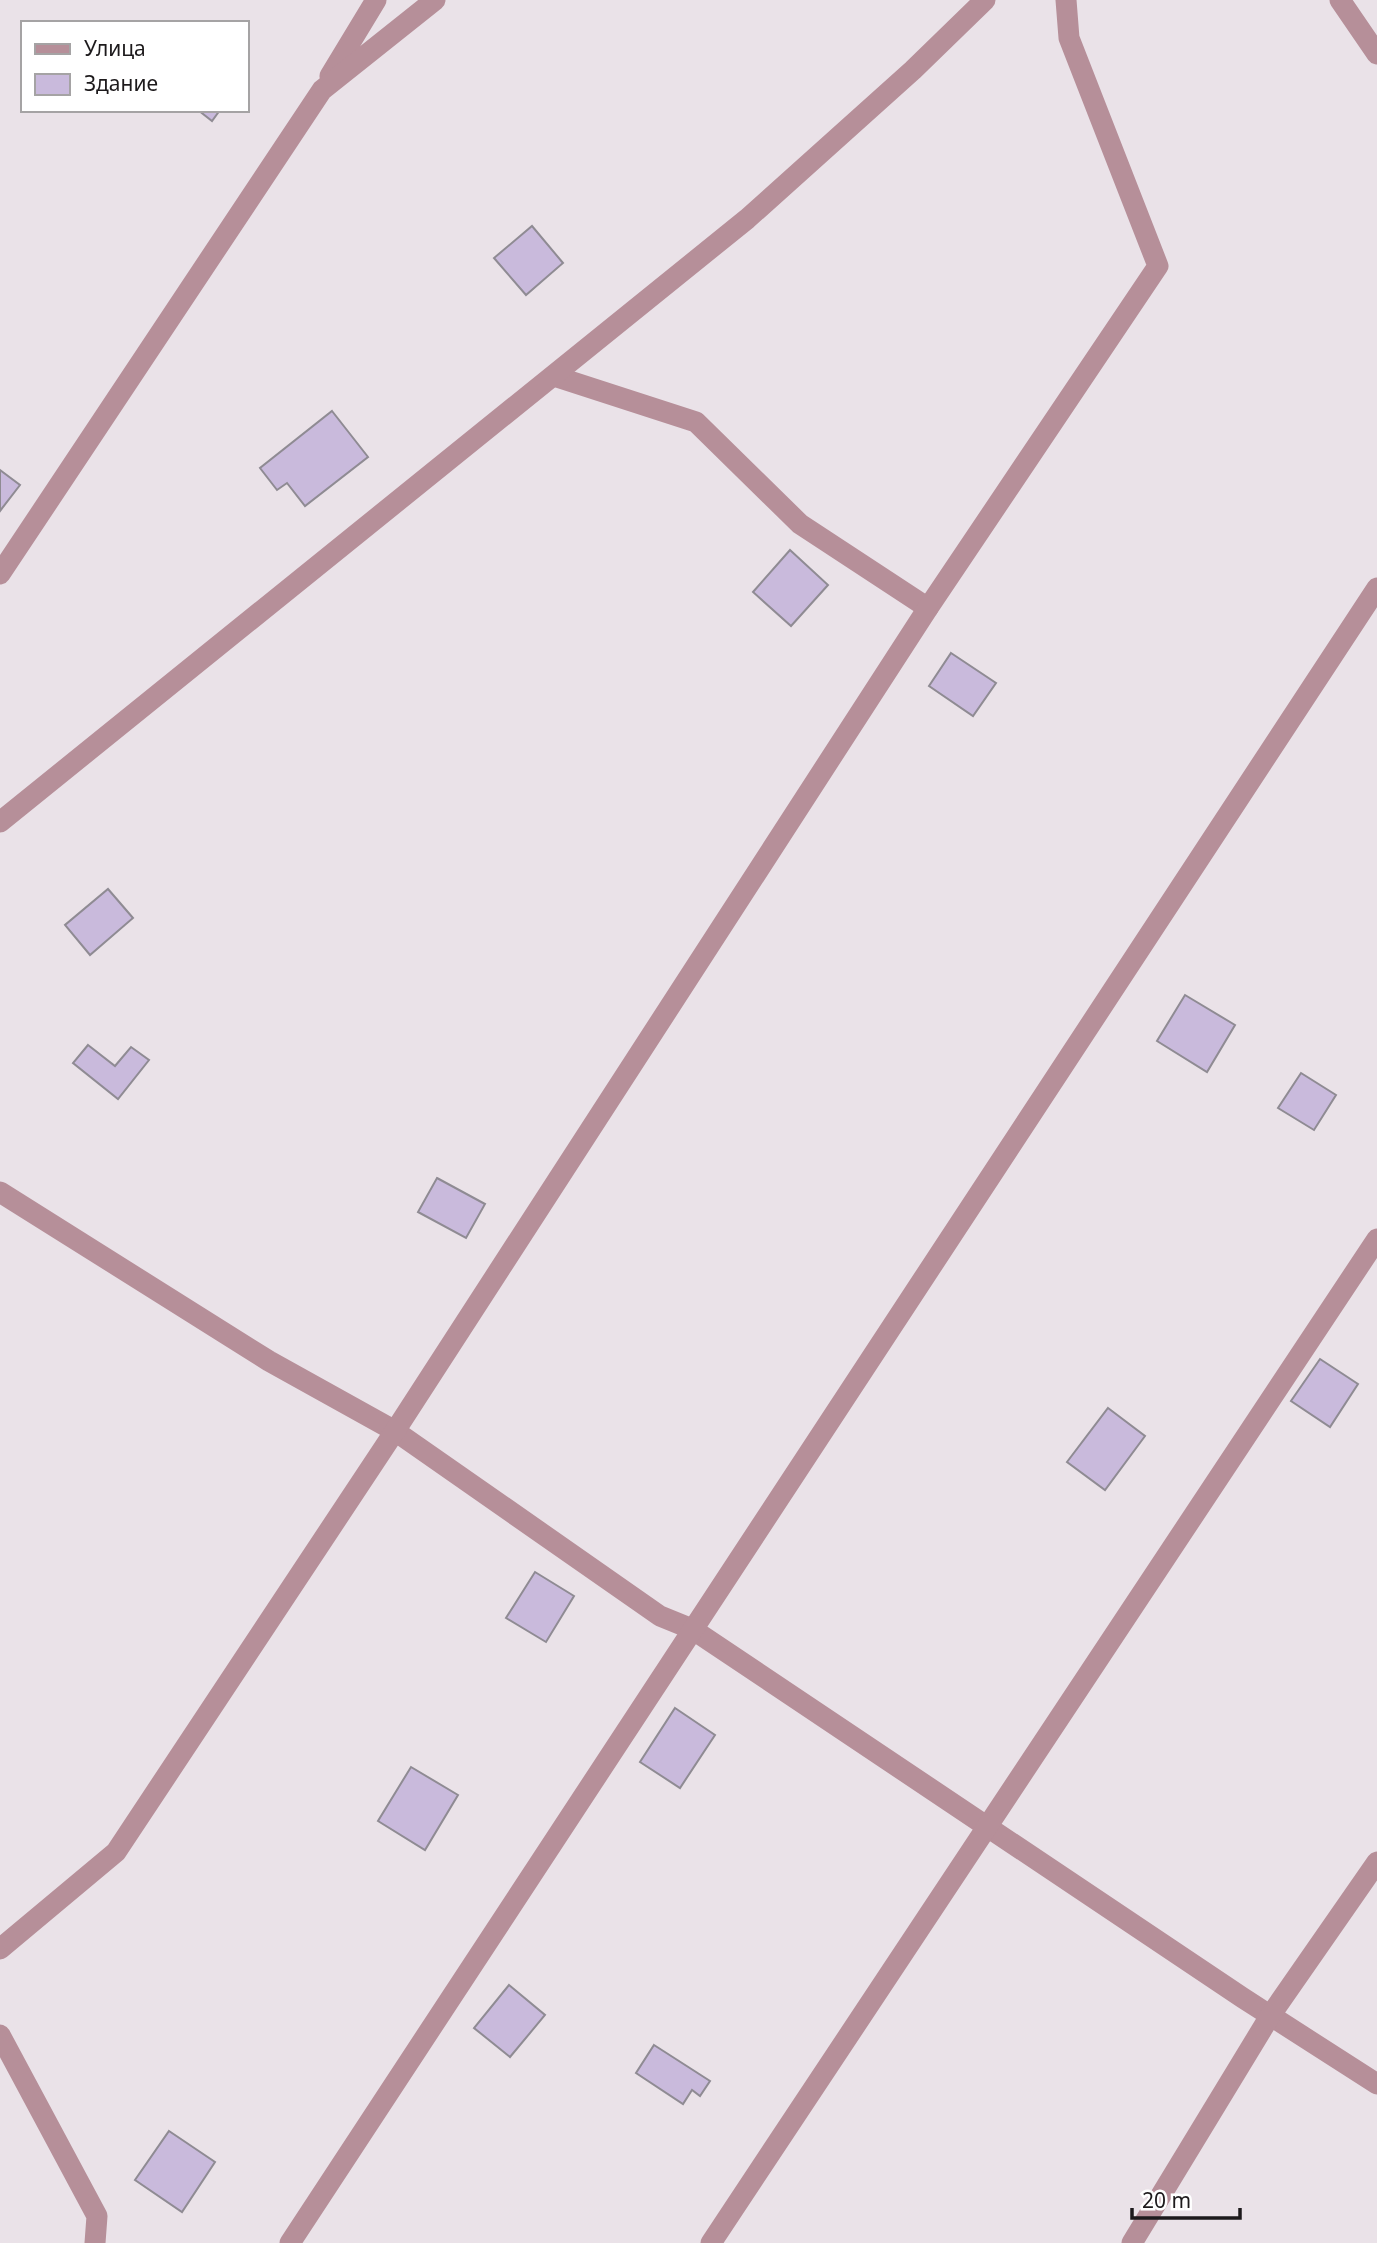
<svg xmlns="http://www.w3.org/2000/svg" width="1377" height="2243" viewBox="0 0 1377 2243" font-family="'Noto Sans',sans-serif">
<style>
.building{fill:#c9badc;stroke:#8f8b93;stroke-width:2}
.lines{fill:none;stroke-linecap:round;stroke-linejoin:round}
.minor{stroke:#b68f99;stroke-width:21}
</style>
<rect width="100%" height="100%" fill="#eae2e8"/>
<g class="building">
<path d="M198,110H220L212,121Z"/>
<path d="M532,226L563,263L526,295L494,258Z"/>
<path d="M332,411L368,457L305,506L287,483L277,490L260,468Z"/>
<path d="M0,470L20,485L0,511Z"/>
<path d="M790,550L828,585L791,626L753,592Z"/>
<path d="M951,653L996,683L973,716L929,686Z"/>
<path d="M108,889L133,918L90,955L65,925Z"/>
<path d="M1185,995L1235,1025L1207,1072L1157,1041Z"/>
<path d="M88,1045L115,1066L131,1047L149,1060L118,1099L73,1063Z"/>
<path d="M1301,1073L1336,1095L1314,1130L1278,1108Z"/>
<path d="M437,1178L485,1204L466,1238L418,1212Z"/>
<path d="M1320,1359L1358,1384L1330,1427L1291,1401Z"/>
<path d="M1108,1408L1145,1436L1105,1490L1067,1462Z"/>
<path d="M535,1572L574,1596L546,1642L506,1618Z"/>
<path d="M675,1708L715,1735L680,1788L640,1762Z"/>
<path d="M411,1767L458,1795L425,1850L378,1821Z"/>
<path d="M509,1985L545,2015L510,2057L474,2028Z"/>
<path d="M654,2045L710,2081L700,2096L692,2090L683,2104L636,2073Z"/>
<path d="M169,2131L215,2162L182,2212L135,2180Z"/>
</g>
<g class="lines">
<g class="minor">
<path d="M1340,0L1377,54"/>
<path d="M330,76L376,0"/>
<path d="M554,376L696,422L800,524L928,608"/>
<path d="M0,574L322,90L435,0"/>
<path d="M0,822L747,219L913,70L985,0"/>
<path d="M0,1192L269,1361L395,1431L660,1616L692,1629L1243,1998L1377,2084"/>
<path d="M0,1949L116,1852L395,1431L928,608L1158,266L1069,38L1066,0"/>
<path d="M0,2035L97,2216L95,2243"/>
<path d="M290,2243L1377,588"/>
<path d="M711,2243L1377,1239"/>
<path d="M1132,2243L1270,2016L1377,1862"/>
</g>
</g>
<rect x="21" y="21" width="228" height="91" fill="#ffffff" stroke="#a5a3a4" stroke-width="2"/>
<rect x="35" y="44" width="35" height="10" fill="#b68f99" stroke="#a5a3a4" stroke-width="2"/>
<text x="84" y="56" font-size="21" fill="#1d1a1c">Улица</text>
<rect x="35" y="74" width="35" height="21" fill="#c9badc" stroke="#a5a3a4" stroke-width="2"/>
<text x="84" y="91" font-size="21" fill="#1d1a1c">Здание</text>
<path d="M1132 2208v10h108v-10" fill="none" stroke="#1d1a1c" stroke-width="3.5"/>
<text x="1142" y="2208" font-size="21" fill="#1d1a1c" stroke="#ffffff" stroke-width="5" paint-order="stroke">20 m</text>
</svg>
